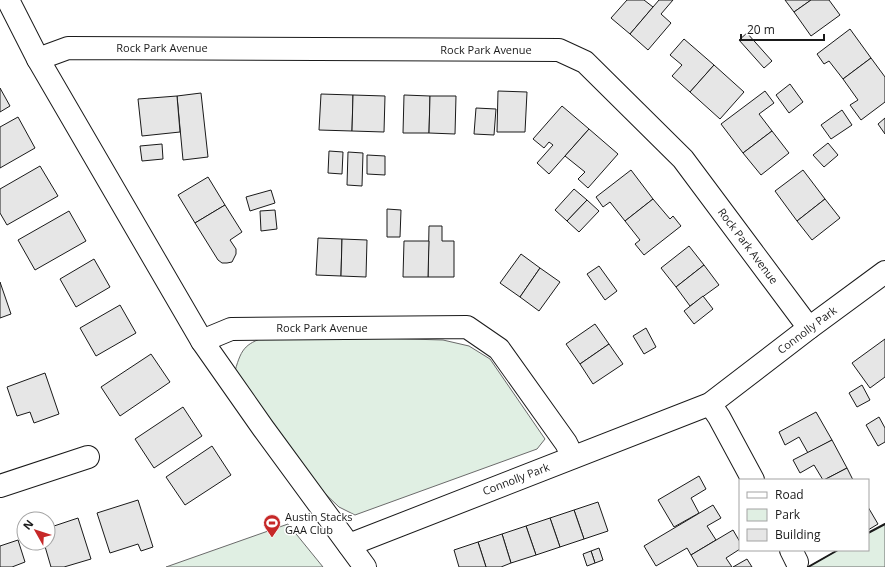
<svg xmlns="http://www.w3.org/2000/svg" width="885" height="567" viewBox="0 0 885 567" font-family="'Open Sans',sans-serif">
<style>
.green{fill:#e0efe3;stroke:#6a6a6a}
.building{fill:#e6e6e6;stroke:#1a1a1a}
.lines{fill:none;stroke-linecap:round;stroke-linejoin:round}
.street-casing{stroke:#1a1a1a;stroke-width:24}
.street{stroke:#fff;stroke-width:22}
.wall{stroke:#1a1a1a;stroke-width:2}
.labels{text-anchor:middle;stroke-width:3;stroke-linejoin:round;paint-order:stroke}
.street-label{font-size:11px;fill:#1a1a1a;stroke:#fff}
.poi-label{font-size:11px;fill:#1a1a1a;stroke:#fff;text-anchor:start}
</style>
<rect width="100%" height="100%" fill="#fff"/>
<g class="green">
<path d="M270,335L443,340L469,346L490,359L545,439L537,449L355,515L339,507L317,486L235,371C242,346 246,344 270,335Z"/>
<path d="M288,524L323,567H166Z"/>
<path d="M885,524V567H808L838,550H868V533Z"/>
</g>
<g class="building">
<path d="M627,0H644L653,7L630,34L611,18Z"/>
<path d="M659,0H673L661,14L671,23L648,50L630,34Z"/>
<path d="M785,0H811L794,12Z"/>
<path d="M811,0H829L840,15L811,36L794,12Z"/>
<path d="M850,29L871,58L843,79L829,61L824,64L817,54Z"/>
<path d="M747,33L772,61L764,68L739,40Z"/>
<path d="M684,39L714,65L690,92L672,76L682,65L670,55Z"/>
<path d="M871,58L885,77V102L861,120L850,105L858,100L843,79Z"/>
<path d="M714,65L744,92L720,119L690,92Z"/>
<path d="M790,84L803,102L789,113L776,95Z"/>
<path d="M0,88L10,106L0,112Z"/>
<path d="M498,91L527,92L525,132H497Z"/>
<path d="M765,91L774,103L759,114L772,131L743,153L721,124Z"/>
<path d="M201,93L208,157L183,160L177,96Z"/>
<path d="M321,94L353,95L352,131L319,130Z"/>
<path d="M353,95L385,96L384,132L352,131Z"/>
<path d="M404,95L430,96L429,133H403Z"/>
<path d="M177,96L180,132L142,136L138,99Z"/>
<path d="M430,96H456L455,134L429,133Z"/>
<path d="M562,106L589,129L549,174L537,163L553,145L549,142L544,148L533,139Z"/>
<path d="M476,108L496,109L494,135L474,134Z"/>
<path d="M842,110L852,125L831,139L821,125Z"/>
<path d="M18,117L35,148L0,168V127Z"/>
<path d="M885,118V134L878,124Z"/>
<path d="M589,129L618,154L588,188L578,179L585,172L565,156Z"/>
<path d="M772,131L789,153L761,175L743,153Z"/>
<path d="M828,143L838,155L824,167L813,155Z"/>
<path d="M162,144L163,159L142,161L140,146Z"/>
<path d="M329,151L343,152L342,174L328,173Z"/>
<path d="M348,152L363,153L362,186L347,185Z"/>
<path d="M367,155L385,156V175L367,174Z"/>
<path d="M40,166L58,196L7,225L0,213V189Z"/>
<path d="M631,170L653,199L625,221L610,202L603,207L596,197Z"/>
<path d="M803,170L825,199L797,221L775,191Z"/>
<path d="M208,177L225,205L195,223L178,195Z"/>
<path d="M574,189L587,200L567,221L555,210Z"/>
<path d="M271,190L275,203L250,211L246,197Z"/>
<path d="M653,199L670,219L673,216L681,226L644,255L635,244L640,240L625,221Z"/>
<path d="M825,199L840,218L812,240L797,221Z"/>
<path d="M587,200L599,211L579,232L567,221Z"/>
<path d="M225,205L242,232L230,240L236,249V254L232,262L227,263H222L218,260L195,223Z"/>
<path d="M387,209L401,210L400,237H387Z"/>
<path d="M275,210L277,229L261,231L260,211Z"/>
<path d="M69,211L86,241L35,270L18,240Z"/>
<path d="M429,226H442V241H454V277H428Z"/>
<path d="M318,238L342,239L341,276L316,275Z"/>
<path d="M342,239L367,240L366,277L341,276Z"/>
<path d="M404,241H429L428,277H403Z"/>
<path d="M689,246L704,265L676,287L661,268Z"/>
<path d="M521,254L540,268L520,297L500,283Z"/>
<path d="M94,259L110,287L76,307L60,279Z"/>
<path d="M704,265L719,285L690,306L676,287Z"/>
<path d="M599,266L617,291L605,300L587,274Z"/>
<path d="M540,268L560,282L539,311L520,297Z"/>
<path d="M0,282L11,314L0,318Z"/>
<path d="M703,296L713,309L694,324L684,311Z"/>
<path d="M120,305L136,333L96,356L80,328Z"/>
<path d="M595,324L609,344L580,364L566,344Z"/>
<path d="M646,328L656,347L644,354L633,336Z"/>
<path d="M885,339V377L870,388L852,363Z"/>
<path d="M609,344L623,364L593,384L580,364Z"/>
<path d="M151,354L170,382L120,416L101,387Z"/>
<path d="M45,373L59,414L34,423L30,412L17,416L7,387Z"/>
<path d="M862,385L870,400L857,407L849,393Z"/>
<path d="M183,407L202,436L154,468L135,439Z"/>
<path d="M816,412L832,440L808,453L799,437L785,445L779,432Z"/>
<path d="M879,417L885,428V442L878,446L866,425Z"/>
<path d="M832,440L847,468L824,480H823L814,465L800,473L793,460Z"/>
<path d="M212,446L231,475L185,505L166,477Z"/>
<path d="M847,468L853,480H824Z"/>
<path d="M699,476L706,489L691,498L699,513L674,527L658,500Z"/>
<path d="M138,500L153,547L141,551L138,544L110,553L97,513Z"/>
<path d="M598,502L608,531L584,539L574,510Z"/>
<path d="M713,505L721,518L707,526L716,540L691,555L687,548L656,566L644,546Z"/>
<path d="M868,507L878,524L868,530Z"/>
<path d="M574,510L584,539L560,547L550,518Z"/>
<path d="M78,518L91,559L64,567H51L44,543H48V528Z"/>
<path d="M550,518L560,547L536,555L526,526Z"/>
<path d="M526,526L536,555L511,563L502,534Z"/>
<path d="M733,530L740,542V549L726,558L732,567H698L691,555Z"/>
<path d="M502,534L511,563L501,567H486L478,542Z"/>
<path d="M18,540L25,562L12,567H0V546Z"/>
<path d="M478,542L486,567H459L454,550Z"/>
<path d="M599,548L603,560L595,563L591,551Z"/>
<path d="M591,551L595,563L587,566L583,554Z"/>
<path d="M747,559L752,567H733Z"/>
</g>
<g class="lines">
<g class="street-casing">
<g id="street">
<path d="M8,0L38,59L202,341L263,428L365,567"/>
<path d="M38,59L68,48L559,50L585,62L683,159L809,328"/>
<path d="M202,341L231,329L467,327L499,349L566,443L573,457"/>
<path d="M710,404L719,417L753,480"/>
<path d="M0,486L88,457"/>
<path d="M349,545L710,404L809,328L885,272"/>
<path d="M791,550L797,562"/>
</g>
</g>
<use href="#street" class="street"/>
<g class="wall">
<path d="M868,533L885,524"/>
<path d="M808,567L838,550"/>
</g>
</g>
<defs>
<g id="stadium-pin" transform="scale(0.9)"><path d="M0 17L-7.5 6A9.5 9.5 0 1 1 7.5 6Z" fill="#c62828" stroke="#fff"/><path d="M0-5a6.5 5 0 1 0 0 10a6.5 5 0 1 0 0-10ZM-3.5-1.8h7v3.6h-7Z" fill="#fff"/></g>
</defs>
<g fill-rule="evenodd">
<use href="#stadium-pin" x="272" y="523"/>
</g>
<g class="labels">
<g class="street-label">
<text x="162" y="52">Rock Park Avenue</text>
<text x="486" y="54">Rock Park Avenue</text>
<text transform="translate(748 246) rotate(53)" y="4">Rock Park Avenue</text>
<text x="322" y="332">Rock Park Avenue</text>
<text transform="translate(807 330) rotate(-37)" y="4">Connolly Park</text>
<text transform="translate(516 479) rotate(-21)" y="4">Connolly Park</text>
</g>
<g class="poi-label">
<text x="285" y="521">Austin Stacks<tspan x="285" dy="13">GAA Club</tspan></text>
</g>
</g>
<rect x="739" y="479" width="130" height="72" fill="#ffffff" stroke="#a3a3a3"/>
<rect x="747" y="492" width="20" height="6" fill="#ffffff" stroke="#a3a3a3"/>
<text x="775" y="499" font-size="12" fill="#1a1a1a">Road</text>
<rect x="747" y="509" width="20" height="12" fill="#e0efe3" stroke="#a3a3a3"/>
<text x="775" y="519" font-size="12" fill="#1a1a1a">Park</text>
<rect x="747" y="529" width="20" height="12" fill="#e6e6e6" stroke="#a3a3a3"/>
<text x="775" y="539" font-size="12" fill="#1a1a1a">Building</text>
<g transform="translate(36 531) rotate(309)"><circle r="19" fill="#ffffff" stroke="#a3a3a3"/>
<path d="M0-3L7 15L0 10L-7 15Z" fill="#c62828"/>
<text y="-6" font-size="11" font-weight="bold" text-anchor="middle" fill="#1a1a1a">N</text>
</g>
<path d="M741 34v6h83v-6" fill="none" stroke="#1a1a1a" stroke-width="2"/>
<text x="747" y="34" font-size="12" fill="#1a1a1a" stroke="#ffffff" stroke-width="3" paint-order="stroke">20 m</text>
</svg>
